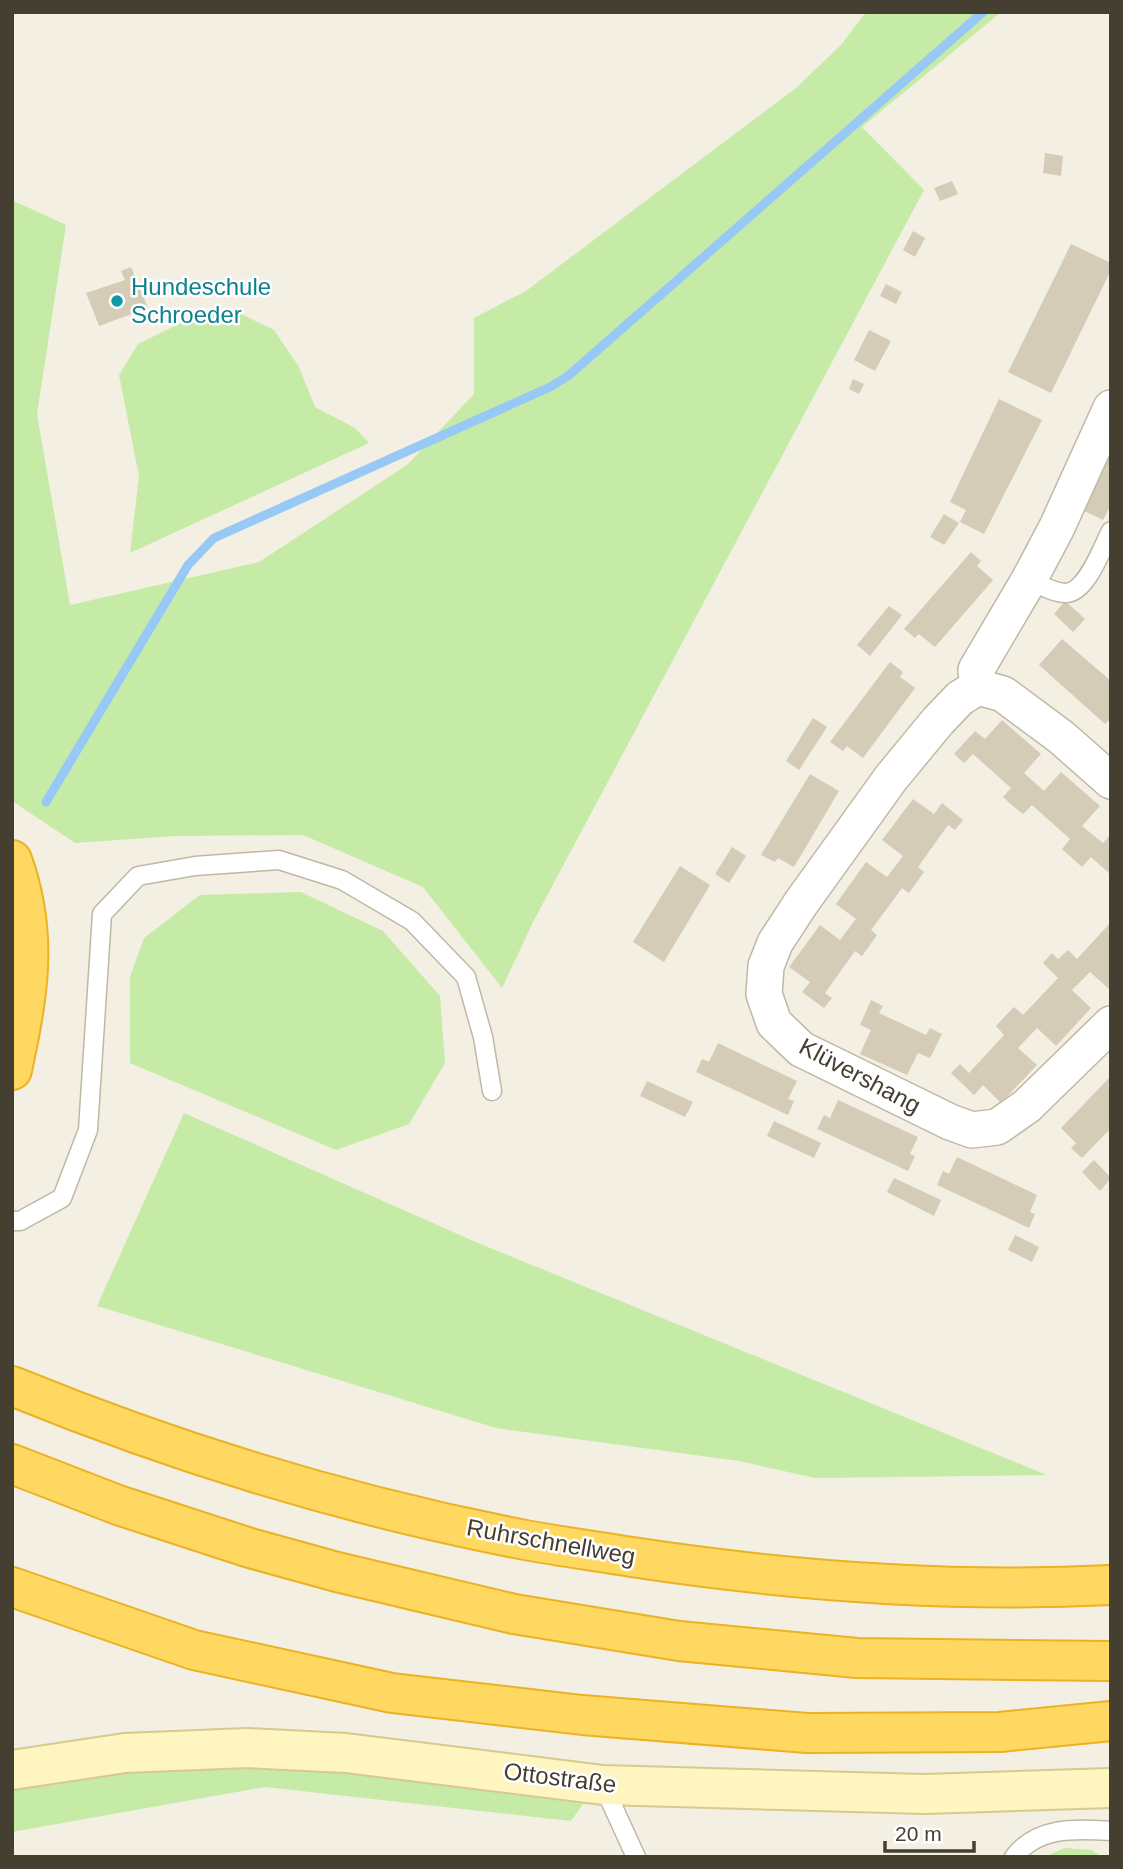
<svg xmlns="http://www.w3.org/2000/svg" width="1123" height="1869" viewBox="0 0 1123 1869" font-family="Helvetica,sans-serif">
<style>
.green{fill:#c6eba7}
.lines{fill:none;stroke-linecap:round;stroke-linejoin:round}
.stream{stroke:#98c8f6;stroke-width:9}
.building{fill:#d5ccb7}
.lane-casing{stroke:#bfb8a4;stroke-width:21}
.street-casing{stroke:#bfb8a4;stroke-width:38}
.secondary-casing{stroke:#d6ca8d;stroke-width:42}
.highway-casing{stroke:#eab225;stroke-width:42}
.lane{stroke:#fff;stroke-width:18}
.street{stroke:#fff;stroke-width:35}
.secondary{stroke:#fff5c0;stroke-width:38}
.highway{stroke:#ffd861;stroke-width:38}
.culture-dot{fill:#0f9aa8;stroke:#fff;stroke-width:2.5}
.labels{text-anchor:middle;stroke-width:5;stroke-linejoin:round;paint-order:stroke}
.culture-label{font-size:24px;fill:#0d838f;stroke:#fff;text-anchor:start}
.street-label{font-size:24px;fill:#453f32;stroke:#fff}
</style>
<rect width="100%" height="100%" fill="#f3efe2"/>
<g class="green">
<path d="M866,12L1000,13L862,127L924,190L533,922L502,988L423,887L303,835L175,836L75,843L12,801V200L66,225L37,414L70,605L259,562L407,465L474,394V318L526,291L796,88L841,45Z"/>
<path d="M231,309L274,330L299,367L315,407L355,428L369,443L130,553L139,476L119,375L138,344L181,323Z"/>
<path d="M301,892L383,931L440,996L445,1063L409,1124L336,1150L130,1063V977L144,938L200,895Z"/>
<path d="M184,1113L478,1243L1047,1475L815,1478L739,1461L496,1428L97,1306Z"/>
<path d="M126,1757L595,1787L571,1821L265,1787L12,1832V1774Z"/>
<path d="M1064,1848L1091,1850L1103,1857H1045Z"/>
</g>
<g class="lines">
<path class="stream" d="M46,802L188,565L214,538L550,387L568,376L983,12"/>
</g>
<g class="building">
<path d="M1045,153L1063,156L1061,176L1043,173Z"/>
<path d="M952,181L958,194L940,201L934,188Z"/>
<path d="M913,231L925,238L915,257L903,250Z"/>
<path d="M1071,244L1111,263V270L1051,393L1008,372Z"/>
<path d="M131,267L148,308L99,326L86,293L125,280L121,271Z"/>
<path d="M886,284L902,292L896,304L880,296Z"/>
<path d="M869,330L891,341L875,371L854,360Z"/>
<path d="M853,379L864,384L859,394L849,389Z"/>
<path d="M999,399L1042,420L984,534L960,522L966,510L950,502Z"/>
<path d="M1111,450V505L1103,520L1082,510Z"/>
<path d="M944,514L959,523L944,545L930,537Z"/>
<path d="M971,552L981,561L977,566L993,580L935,647L919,634L915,638L904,629Z"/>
<path d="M1065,601L1085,619L1073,632L1054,614Z"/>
<path d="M889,606L902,615L870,656L857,645Z"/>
<path d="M1062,639L1111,681V718L1105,724L1039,665Z"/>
<path d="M890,662L903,672L900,677L915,688L863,758L847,746L843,751L830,742Z"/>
<path d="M813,718L827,727L799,770L786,761Z"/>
<path d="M1002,720L1041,754L1024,773L1044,791L1061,772L1100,806L1082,826L1103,843L1111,834V875L1091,857L1082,867L1062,849L1070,839L1032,805L1023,814L1013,806L1003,797L1011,788L973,754L964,763L954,754L975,731L985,739Z"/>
<path d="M810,774L839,791L794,867L778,858L775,862L761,855Z"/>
<path d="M913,799L934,814L942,803L963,820L955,830L948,825L918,867L924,872L909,893L902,888L871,930L877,935L862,956L855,951L825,993L832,998L824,1008L802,992L810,982L789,967L820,925L840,940L856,919L836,904L866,862L887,877L903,856L882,840Z"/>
<path d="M732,847L746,856L729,883L715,874Z"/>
<path d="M680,866L710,885L664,962L633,942Z"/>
<path d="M1111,922V987L1109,989L1090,972L1072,990L1091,1008L1056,1046L1037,1028L1018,1048L1037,1065L1001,1103L983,1085L974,1095L951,1073L960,1064L969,1073L1004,1035L996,1026L1005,1016L1014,1007L1023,1015L1058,978L1043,963L1052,953L1058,959L1068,950L1077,959Z"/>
<path d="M871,1000L883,1006L879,1013L926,1035L930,1028L942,1034L930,1058L918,1053L907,1075L860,1054L871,1030L860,1025Z"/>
<path d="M718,1043L797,1081L788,1099L794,1101L788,1115L696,1072L702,1059L709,1062Z"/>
<path d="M1111,1076V1128L1082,1158L1071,1148L1076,1143L1061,1128Z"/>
<path d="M647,1081L693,1102L685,1117L640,1096Z"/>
<path d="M838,1100L918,1137L910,1154L915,1156L908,1171L817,1129L824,1115L830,1118Z"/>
<path d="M774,1121L821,1143L814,1158L767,1136Z"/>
<path d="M957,1157L1037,1195L1030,1212L1035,1214L1029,1228L937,1185L943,1171L949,1174Z"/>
<path d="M1094,1160L1111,1178L1100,1191L1082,1172Z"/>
<path d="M894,1178L941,1200L934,1216L887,1192Z"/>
<path d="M1015,1235L1039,1247L1032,1262L1008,1250Z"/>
</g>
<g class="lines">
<g class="lane-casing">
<g id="lane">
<path d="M1029,580C1040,585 1054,593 1066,593C1087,592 1102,548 1111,531"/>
<path d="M12,1221H20L62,1198L88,1130L102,914L138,876L195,866L279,860L342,880L412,921L466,977L483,1037L492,1091"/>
<path d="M603,1785L636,1857"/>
<path d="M1014,1857C1038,1826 1075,1829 1111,1831"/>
</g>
</g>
<g class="street-casing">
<g id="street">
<path d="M978,687L976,670L1029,580L1057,527L1111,408"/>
<path d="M1111,781L1061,737L1003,694L978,687L960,698L938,721L891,778L801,903L775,943L766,966L764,994L774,1023L801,1049L950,1122L972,1130L997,1127L1027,1106L1111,1024"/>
</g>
</g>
<g class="secondary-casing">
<path id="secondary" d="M12,1770L125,1753L247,1748L346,1753L603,1785L925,1794L1111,1788"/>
</g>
<g class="highway-casing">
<g id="highway">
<path d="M12,860C39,934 28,995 12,1070"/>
<path d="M12,1386C176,1453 346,1505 520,1539C557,1546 595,1551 632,1557C790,1581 951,1593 1111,1585"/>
<path d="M12,1464L118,1505L250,1548L337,1572L514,1614L679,1641L857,1658L1111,1661"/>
<path d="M12,1587L194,1650L392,1693L582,1715L807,1733L1000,1732L1111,1721"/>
</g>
</g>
<use href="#lane" class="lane"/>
<use href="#street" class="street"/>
<use href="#secondary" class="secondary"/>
<use href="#highway" class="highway"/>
</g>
<circle class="culture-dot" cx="117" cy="301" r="7"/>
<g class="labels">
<g class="culture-label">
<text x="131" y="295">Hundeschule<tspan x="131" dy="28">Schroeder</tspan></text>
</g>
<g class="street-label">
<text transform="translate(860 1076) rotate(28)" y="8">Klüvershang</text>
<text transform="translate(551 1542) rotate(10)" y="8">Ruhrschnellweg</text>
<text transform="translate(560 1778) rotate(7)" y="8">Ottostraße</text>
</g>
</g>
<rect width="1123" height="1869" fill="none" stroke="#453f32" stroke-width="28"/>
<path d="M885 1841v10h89v-10" fill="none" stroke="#453f32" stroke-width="3.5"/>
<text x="895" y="1841" font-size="21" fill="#453f32" stroke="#ffffff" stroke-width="5" paint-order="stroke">20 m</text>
</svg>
